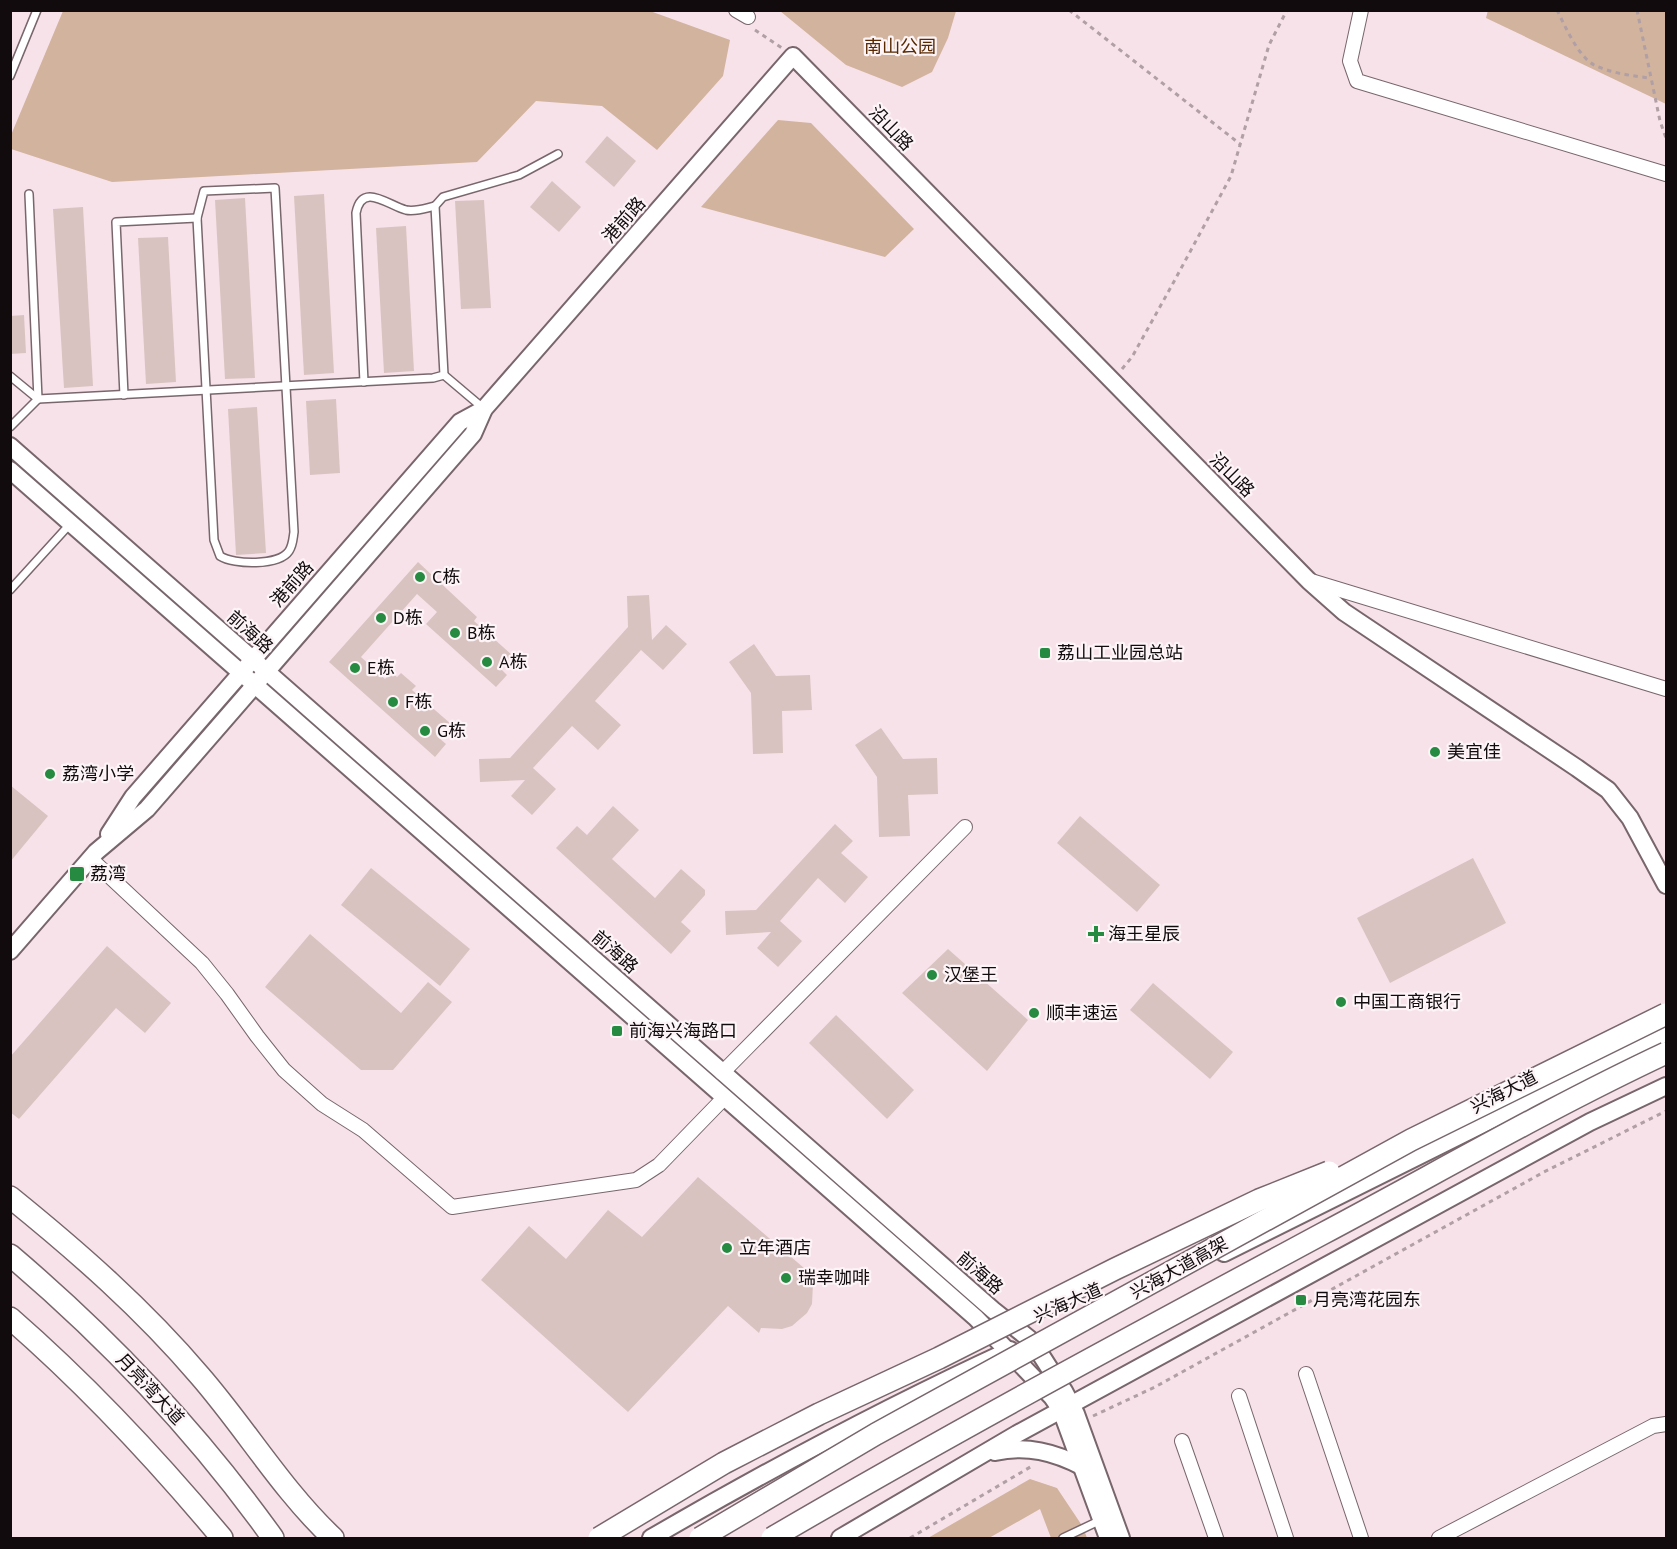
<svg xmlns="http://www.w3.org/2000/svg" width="1677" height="1549" viewBox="0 0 1677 1549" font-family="'PT Sans','Noto Sans SC',sans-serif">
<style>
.green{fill:#d2b39e}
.building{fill:#d9c3c0}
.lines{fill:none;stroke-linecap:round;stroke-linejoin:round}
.service-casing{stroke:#78666c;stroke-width:10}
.minor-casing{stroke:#78666c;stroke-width:16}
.tertiary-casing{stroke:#78666c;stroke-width:20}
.primary-casing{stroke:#78666c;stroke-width:24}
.path{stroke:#b09fa5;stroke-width:3;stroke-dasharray:4.5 4.5;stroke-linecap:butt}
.service{stroke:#fff;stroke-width:7}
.minor{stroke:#fff;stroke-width:14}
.tertiary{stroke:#fff;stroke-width:16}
.primary{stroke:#fff;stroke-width:21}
.primary-bridge-casing{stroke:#78666c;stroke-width:24;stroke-linecap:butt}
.primary-bridge{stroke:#fff;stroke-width:21}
.poi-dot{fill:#268b40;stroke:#fcf4f7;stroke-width:2}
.labels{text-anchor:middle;stroke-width:4.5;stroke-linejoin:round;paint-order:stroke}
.park-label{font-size:18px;fill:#582900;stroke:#fcf4f7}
.street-label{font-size:18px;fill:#110b0d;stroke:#fcf4f7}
.poi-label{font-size:18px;fill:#110b0d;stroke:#fcf4f7;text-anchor:start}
</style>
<rect width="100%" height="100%" fill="#f8e2ea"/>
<g class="green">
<path d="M1488,10L1666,11V104L1486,18Z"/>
<path d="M650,11L730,40L723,76L657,150L602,106L536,101L477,162L112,182L11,149V135L63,11Z"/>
<path d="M780,11H956L948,38L932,72L902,87L846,65Z"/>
<path d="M778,120L811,123L914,229L885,257L701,207Z"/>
<path d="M1030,1479L1057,1488L1083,1527L1087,1538H1051L1040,1509L989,1538H928Z"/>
</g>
<g class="building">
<path d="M607,136L636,161L614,187L585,162Z"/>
<path d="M552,181L581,207L559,232L530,207Z"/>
<path d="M324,194L334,373L304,375L294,196Z"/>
<path d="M245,198L255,378L225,379L215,200Z"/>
<path d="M484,200L491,308L461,309L455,201Z"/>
<path d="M83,207L93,386L64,388L53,209Z"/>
<path d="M406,226L414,371L384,373L376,228Z"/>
<path d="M168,237L176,382L146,384L138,238Z"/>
<path d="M24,315L26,353L10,354V316Z"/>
<path d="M336,399L340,473L310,475L306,401Z"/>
<path d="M257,407L266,553L236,555L228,409Z"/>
<path d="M418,562L477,617L474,621L512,655L500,668L507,675L496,687L426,624L437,612L417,594L361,657L385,679L391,672L397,677L401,673L416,686L412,690L451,724L439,738L446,744L435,757L329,662Z"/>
<path d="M649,595L652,640L666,625L687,644L663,670L641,650L595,701L621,725L598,750L572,726L533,768L556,789L532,815L511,796L525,780L480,782L479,759L510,758L628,627L627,596Z"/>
<path d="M754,644L776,676L810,675L812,710L782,711L783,753L753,754L751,693L729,662Z"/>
<path d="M881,728L903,759L937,758L938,794L908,795L910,836L879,837L877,777L855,745Z"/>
<path d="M10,785L48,816L10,862Z"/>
<path d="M613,806L639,830L612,859L634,879L655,898L681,869L705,890V895L681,922L691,931L671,954L556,848L577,826L587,835Z"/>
<path d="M1080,816L1160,885L1137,912L1057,843Z"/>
<path d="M835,824L853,841L841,853L868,877L845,903L818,878L780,921L802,941L778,967L757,948L771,932L726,935L725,911L756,910Z"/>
<path d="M1473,858L1506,923L1390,983L1357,918Z"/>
<path d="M371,868L470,949L440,986L341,905Z"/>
<path d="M310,934L401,1013L428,982L452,1002L393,1070H361L265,987Z"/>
<path d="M107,946L171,1003L145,1033L116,1008L19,1119L10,1112V1057Z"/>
<path d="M948,949L1028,1020L987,1071L902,993Z"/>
<path d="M1153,983L1233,1052L1210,1079L1130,1010Z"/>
<path d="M836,1015L914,1090L887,1119L809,1043Z"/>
<path d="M698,1177L804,1268L813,1284L812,1304L807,1313L792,1326L782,1329L761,1328L759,1333L728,1306L628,1412L481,1280L529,1226L566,1259L608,1210L642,1237Z"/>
</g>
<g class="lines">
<g class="service-casing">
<g id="service">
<path d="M10,76L37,10"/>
<path d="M275,188L294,532C293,538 293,545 289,551C279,566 234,565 220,556L214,540L197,218L204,191Z"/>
<path d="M29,194L38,399"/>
<path d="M444,375L483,408"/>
<path d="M10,376L38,399"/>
<path d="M364,382L356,213C362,181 389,206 406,210C416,212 426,208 435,206"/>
<path d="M124,395L116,222L197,218"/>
<path d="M10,427L38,399L433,378L444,375L435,206L443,197L519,175L558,154"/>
<path d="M10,590L71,523"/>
<path d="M1063,1538L1101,1520"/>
</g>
</g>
<g class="minor-casing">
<g id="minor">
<path d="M736,10L748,17"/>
<path d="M1361,10L1350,61L1357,81L1666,174"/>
<path d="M1311,581L1666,689"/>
<path d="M91,859L202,963L227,994L257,1036L284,1070L322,1104L363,1130L452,1207L636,1180L659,1165L725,1097"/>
<path d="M722,1073L965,827"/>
<path d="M1306,1374L1361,1538"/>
<path d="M1239,1396L1286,1538"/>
<path d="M1182,1441L1216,1538"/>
<path d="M1439,1538L1653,1426L1666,1424"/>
</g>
</g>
<g class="tertiary-casing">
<g id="tertiary">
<path d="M10,446L993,1310L1032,1341L1064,1391L1076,1414L1121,1538"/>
<path d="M10,470L976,1318L1052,1397L1061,1410L1108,1538"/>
<path d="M109,834L133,797L460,422L484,409"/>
<path d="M10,951L96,852L147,809L473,434L484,409L793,56L1309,581L1344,612L1577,768L1608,790L1630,818L1666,885"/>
<path d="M1224,1253L1666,1033"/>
<path d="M995,1452C1027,1445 1054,1452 1083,1467"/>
<path d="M651,1538C768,1470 886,1407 1010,1350"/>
<path d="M840,1538L1017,1434L1590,1122L1666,1086"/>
</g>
</g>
<g class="primary-casing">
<g id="primary">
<path d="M10,1197C78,1252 143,1309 200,1376C246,1429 282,1490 333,1538"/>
<path d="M10,1255C109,1339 198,1433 273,1538"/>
<path d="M10,1318C88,1386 157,1460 222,1538"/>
</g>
</g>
<g class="path">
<path d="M1069,10L1240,144"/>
<path d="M1557,10C1565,26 1578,56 1594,65C1611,73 1632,76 1650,78"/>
<path d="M1637,10L1660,121L1666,138"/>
<path d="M755,30L782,48"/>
<path d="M1122,369L1132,357L1171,287L1231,176L1269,45L1287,10"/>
<path d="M1093,1416L1155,1387L1544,1172L1666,1111"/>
<path d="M910,1538L1032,1466"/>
</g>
<use href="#service" class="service"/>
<use href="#minor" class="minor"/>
<use href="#tertiary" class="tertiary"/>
<use href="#primary" class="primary"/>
<g class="primary-bridge-casing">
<g id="primary-bridge">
<path d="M599,1538L724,1463L819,1414L939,1358L1115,1269L1259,1200L1329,1172"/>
<path d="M700,1538L876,1434L1411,1140L1666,1014"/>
<path d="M772,1538C953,1432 1138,1333 1322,1234C1437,1173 1549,1108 1666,1053"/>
</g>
</g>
<use href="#primary-bridge" class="primary-bridge"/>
</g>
<g class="poi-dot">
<circle cx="420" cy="577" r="6"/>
<circle cx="381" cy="618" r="6"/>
<circle cx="455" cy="633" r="6"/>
<rect x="1039" y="647" width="12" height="12" rx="3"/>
<circle cx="487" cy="662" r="6"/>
<circle cx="355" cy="668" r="6"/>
<circle cx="393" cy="702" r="6"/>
<circle cx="425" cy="731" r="6"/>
<circle cx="1435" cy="752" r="6"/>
<circle cx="50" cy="774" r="6"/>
<rect x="69" y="866" width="16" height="16" rx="3"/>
<path d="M1093 925h6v6h6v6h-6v6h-6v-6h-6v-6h6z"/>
<circle cx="932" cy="975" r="6"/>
<circle cx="1341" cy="1002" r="6"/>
<circle cx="1034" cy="1013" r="6"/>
<rect x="611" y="1025" width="12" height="12" rx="3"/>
<circle cx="727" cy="1248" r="6"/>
<circle cx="786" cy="1278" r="6"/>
<rect x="1295" y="1294" width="12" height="12" rx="3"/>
</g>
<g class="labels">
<g class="park-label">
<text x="900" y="53">南山公园</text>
</g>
<g class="street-label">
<text transform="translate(891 128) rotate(46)" y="6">沿山路</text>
<text transform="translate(624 220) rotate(-49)" y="6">港前路</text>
<text transform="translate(1232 475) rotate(45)" y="6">沿山路</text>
<text transform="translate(292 584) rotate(-49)" y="6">港前路</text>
<text transform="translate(250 632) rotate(42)" y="6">前海路</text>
<text transform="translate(615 952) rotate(41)" y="6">前海路</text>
<text transform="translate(1504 1092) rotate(-27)" y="6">兴海大道</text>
<text transform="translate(1179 1268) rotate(-29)" y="6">兴海大道高架</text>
<text transform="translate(980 1273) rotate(41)" y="6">前海路</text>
<text transform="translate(1068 1303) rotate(-24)" y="6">兴海大道</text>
<text transform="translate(150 1389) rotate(47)" y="6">月亮湾大道</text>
</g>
<g class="poi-label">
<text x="432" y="583">C栋</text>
<text x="393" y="624">D栋</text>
<text x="467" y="639">B栋</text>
<text x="1057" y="659">荔山工业园总站</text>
<text x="499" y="668">A栋</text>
<text x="367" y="674">E栋</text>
<text x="405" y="708">F栋</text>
<text x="437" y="737">G栋</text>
<text x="1447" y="758">美宜佳</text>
<text x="62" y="780">荔湾小学</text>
<text x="90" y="880">荔湾</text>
<text x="1108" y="940">海王星辰</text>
<text x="944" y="981">汉堡王</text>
<text x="1353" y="1008">中国工商银行</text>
<text x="1046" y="1019">顺丰速运</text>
<text x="629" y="1037">前海兴海路口</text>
<text x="739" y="1254">立年酒店</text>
<text x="798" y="1284">瑞幸咖啡</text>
<text x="1313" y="1306">月亮湾花园东</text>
</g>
</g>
<rect width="1677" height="1549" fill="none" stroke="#110b0d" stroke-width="24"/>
</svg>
